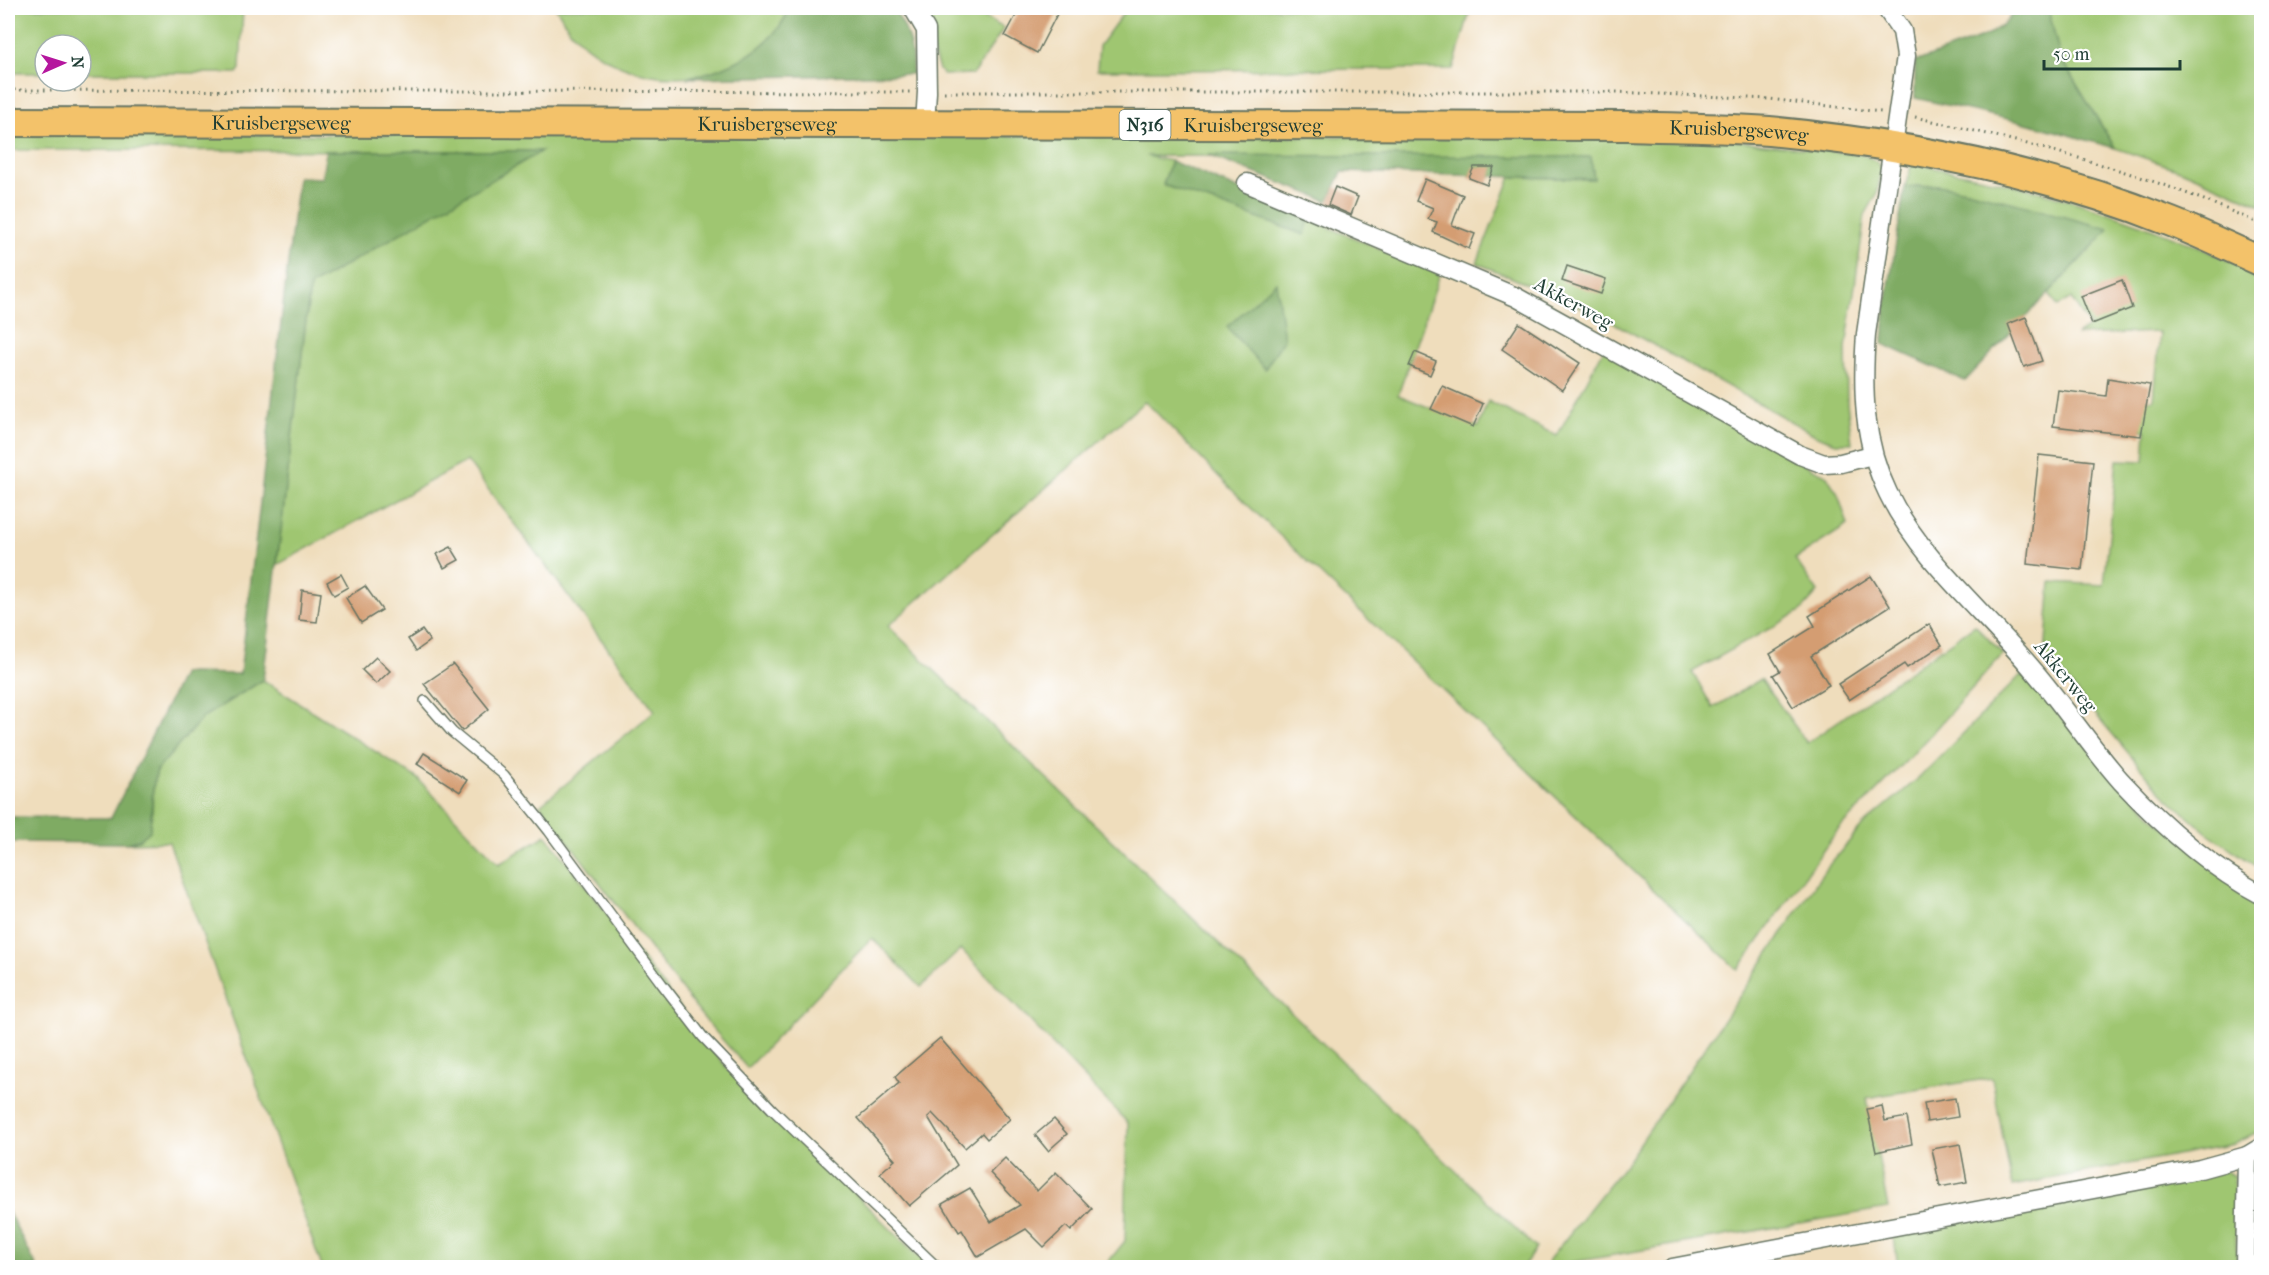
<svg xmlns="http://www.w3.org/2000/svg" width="2269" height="1275" viewBox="0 0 2269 1275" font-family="'IM FELL French Canon',serif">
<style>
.green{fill:#9fc671;stroke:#5f8252;stroke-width:1.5}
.forest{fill:#7fab63;stroke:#4f744c;stroke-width:1.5}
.building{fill:#d49d72}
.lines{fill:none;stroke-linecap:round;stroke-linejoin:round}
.service-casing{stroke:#687564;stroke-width:12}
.minor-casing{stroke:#687564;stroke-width:21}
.primary-casing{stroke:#687564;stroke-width:32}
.path{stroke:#687564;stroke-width:3;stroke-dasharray:1.5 4.5;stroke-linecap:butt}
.service{stroke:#fff;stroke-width:9}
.minor{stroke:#fff;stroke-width:18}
.primary{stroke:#f3c26a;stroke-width:28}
.labels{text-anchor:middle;stroke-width:4.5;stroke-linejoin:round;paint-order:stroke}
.shield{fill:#fff;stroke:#627771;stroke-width:1.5}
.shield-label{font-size:18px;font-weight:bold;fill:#1f3d34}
.street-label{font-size:20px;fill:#1f3d34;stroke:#fff}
</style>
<rect width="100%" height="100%" fill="#fff"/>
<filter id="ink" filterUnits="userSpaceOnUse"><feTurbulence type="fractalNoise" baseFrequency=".0167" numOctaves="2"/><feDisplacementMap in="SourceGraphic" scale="12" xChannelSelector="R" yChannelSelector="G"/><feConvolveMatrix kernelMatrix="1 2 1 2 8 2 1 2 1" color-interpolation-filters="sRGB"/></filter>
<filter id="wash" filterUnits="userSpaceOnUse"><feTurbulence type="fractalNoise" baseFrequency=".008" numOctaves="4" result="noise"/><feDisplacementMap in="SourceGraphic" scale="24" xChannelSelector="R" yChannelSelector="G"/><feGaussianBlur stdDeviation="1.35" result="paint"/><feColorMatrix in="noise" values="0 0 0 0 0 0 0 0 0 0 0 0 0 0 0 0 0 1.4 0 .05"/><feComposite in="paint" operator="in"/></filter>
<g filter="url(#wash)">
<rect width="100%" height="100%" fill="#efddbc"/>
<g class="green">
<path d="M8,8H243L240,69L237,73H81V45H45V73H8Z"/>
<path d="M556,8H791C786,15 782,24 776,31C739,75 676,88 624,67C605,60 584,47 571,31C565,24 561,15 556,8Z"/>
<path d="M915,8H991L985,18L1004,28L973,74L944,75L939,70L923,20Z"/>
<path d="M1127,8H1471L1453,69L1097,70L1099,46Z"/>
<path d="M2048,8H2261V205L2183,171L2115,148L2060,57Z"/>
<path d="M8,134L1704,137L1864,155L1876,161L1882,169L1877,194L1865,215L1846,348L1847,403L1852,443H1836L1817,436L1598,314L1477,263L1511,177L1594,179L1591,157L1146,156L1171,161L1163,185L1304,234L1309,219L1440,274L1398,395L1478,427L1488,401L1557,436L1605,347L1811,468L1826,475L1837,492L1848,525L1795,559L1818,592L1801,611L1692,672L1713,708L1761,679L1807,743L1975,625L2003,654L1912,755L1837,831L1738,970L1232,490L1145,401L888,626L1536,1248L1522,1268L1104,1267L1125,1241L1128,1123L961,949L921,987L872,938L747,1068L702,1016L540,805L655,711L467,461L277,565L310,286L541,151L8,150Z"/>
<path d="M1912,163C1952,172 1993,179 2033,190C2111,210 2188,241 2261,275V869L2206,832L2162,793L2045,654L2051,582L2104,585L2117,460L2144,461L2146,431L2140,429L2142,399L2154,400L2160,332L2077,335L2090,326L2071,298L2058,307L2049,293L2108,230L1938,185L1905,187Z"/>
<path d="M2020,676H2023L2159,823L2261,894L2262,1131L2234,1144L2012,1186L1992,1078L1883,1095L1867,1098L1888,1208L1550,1266L1548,1261L1628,1161L1825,870L1863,825L1920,777Z"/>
<path d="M263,680L417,778L499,864L546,835L728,1069L929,1267H322L169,842L128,843L140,839L152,816L153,787L157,770L203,717Z"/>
<path d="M2261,1161V1267H2260L2254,1169Z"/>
<path d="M2223,1170L2234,1176L2237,1267H1898L1893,1230Z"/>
</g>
<g class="forest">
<path d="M791,8H891C907,23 914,52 912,74L687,78C721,70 753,59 776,31C782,25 786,15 791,8Z"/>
<path d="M2017,8H2048L2060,57L2115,148L2034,125L1915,98V62L1988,35L2006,22Z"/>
<path d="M326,151H542L310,286L263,680L203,717L157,770L153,787L150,831L140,839L128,843L8,842V817L111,818L183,673L240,674L298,177L322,178Z"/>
<path d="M1207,155L1591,157L1594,179L1342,172L1328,201Z"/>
<path d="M1171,161L1309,219L1305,235L1163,185Z"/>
<path d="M1938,185L1967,190L2109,229L1965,381L1883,344L1885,310L1905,187Z"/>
<path d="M1276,282L1284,339L1265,369L1227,327Z"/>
<path d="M8,1211L37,1267H16L8,1251Z"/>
</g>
<g id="blocks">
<g class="building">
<path d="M1020,8H1043L1057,14L1037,53L1005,36Z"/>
<path d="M1474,167H1494L1487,185L1469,178Z"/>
<path d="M1425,179L1463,195L1452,225L1475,234L1469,249L1433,232L1437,222L1428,219L1433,208L1416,201Z"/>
<path d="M1335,187L1358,197L1351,215L1328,205Z"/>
<path d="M1567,266L1606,279L1601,294L1562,281Z"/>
<path d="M2122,280L2132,308L2092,324L2081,296Z"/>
<path d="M2026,317L2042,361L2024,367L2008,324Z"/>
<path d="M1519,323L1580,363L1562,390L1502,349Z"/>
<path d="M1415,352L1436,361L1430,375L1409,366Z"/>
<path d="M2108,378L2150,385L2141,436L2053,426L2058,390L2106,396Z"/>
<path d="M1442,386L1483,404L1473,427L1431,409Z"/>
<path d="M2039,455L2093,461L2082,570L2027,564Z"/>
<path d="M451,547L459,560L444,568L437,554Z"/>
<path d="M341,574L348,587L334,595L327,582Z"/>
<path d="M1871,576L1890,606L1811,656L1829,685L1793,707L1773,675L1780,671L1770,654L1815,626L1809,616Z"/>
<path d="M365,586L382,610L361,623L346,598Z"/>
<path d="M302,590L321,593L317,622L299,620Z"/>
<path d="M1929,624L1942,645L1907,668L1904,664L1849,700L1838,684Z"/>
<path d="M422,630L430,641L416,651L408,639Z"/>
<path d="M376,657L390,671L376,684L362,670Z"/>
<path d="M453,664L489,709L462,731L424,684Z"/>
<path d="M424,753L467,780L460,792L417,764Z"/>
<path d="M940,1038L1010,1119L987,1139L982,1133L965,1148L932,1113L928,1117L957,1165L909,1206L880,1173L895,1160L858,1118L899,1083L895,1077Z"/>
<path d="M1955,1098L1958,1117L1927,1122L1924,1103Z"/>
<path d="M1882,1106L1885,1121L1907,1117L1912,1144L1876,1152L1867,1109Z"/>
<path d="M1054,1119L1067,1134L1048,1151L1035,1135Z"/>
<path d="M1960,1144L1967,1182L1940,1187L1932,1149Z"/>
<path d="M1005,1158L1037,1191L1056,1172L1092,1209L1071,1231L1066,1226L1044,1247L1026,1229L978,1257L962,1230L959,1232L942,1204L970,1188L991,1222L1020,1205L990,1173Z"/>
</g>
</g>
</g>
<g filter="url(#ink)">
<use href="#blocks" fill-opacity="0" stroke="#687564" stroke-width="1.5"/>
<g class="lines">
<g class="service-casing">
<path id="service" d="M425,701L452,732L504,775L549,831L662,984L703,1037L772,1109L938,1268"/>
</g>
<g class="minor-casing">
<g id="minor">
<path d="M913,8L926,30L927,92L925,124"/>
<path d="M1886,8L1902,31L1906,56L1866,334C1862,390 1863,442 1888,493C1921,561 1986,613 2034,671C2064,706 2090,746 2121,781C2161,824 2209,867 2262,895"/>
<path d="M1247,183L1516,297L1800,455L1824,464L1841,463L1872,455"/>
<path d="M1672,1268L2200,1169L2247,1156"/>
<path d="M2245,1268L2247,1156L2262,1147"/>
</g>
</g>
<g class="primary-casing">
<g id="primary">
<path id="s1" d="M8,122L1628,126C1675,128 1722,127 1769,131C1903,144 2041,170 2166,220C2198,232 2230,248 2262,262"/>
</g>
</g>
<g class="path">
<path d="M8,90L910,92"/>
<path d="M944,92H1615L1769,99L1881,112"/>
<path d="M1915,117C2033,144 2151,173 2262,225"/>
</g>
<use href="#service" class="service"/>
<use href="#minor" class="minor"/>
<use href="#primary" class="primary"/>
</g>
</g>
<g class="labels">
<rect class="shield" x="1119.5" y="110" width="51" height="30" rx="4.5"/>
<g class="shield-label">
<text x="1145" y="131">N316</text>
</g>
<g class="street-label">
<text dy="7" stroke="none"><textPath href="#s1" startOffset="273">Kruisbergseweg</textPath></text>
<text dy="7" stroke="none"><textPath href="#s1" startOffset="759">Kruisbergseweg</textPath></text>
<text dy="7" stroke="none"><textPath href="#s1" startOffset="1245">Kruisbergseweg</textPath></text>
<text dy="7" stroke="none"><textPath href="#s1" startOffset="1731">Kruisbergseweg</textPath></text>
<text transform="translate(1574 303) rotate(29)" y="7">Akkerweg</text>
<text transform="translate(2066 676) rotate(51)" y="7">Akkerweg</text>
</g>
</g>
<rect width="2269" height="1275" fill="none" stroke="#fff" stroke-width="30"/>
<g transform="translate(63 63) rotate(87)"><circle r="28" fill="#ffffff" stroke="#a5b1ae" stroke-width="1.5"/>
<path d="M0-4.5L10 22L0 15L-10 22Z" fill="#b5179e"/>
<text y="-9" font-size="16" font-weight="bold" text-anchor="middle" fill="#1f3d34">N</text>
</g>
<path d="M2044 60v9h136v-9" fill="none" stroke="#1f3d34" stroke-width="3"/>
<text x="2053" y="60" font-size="18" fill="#1f3d34" stroke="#ffffff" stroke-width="4.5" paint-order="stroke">50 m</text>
</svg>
